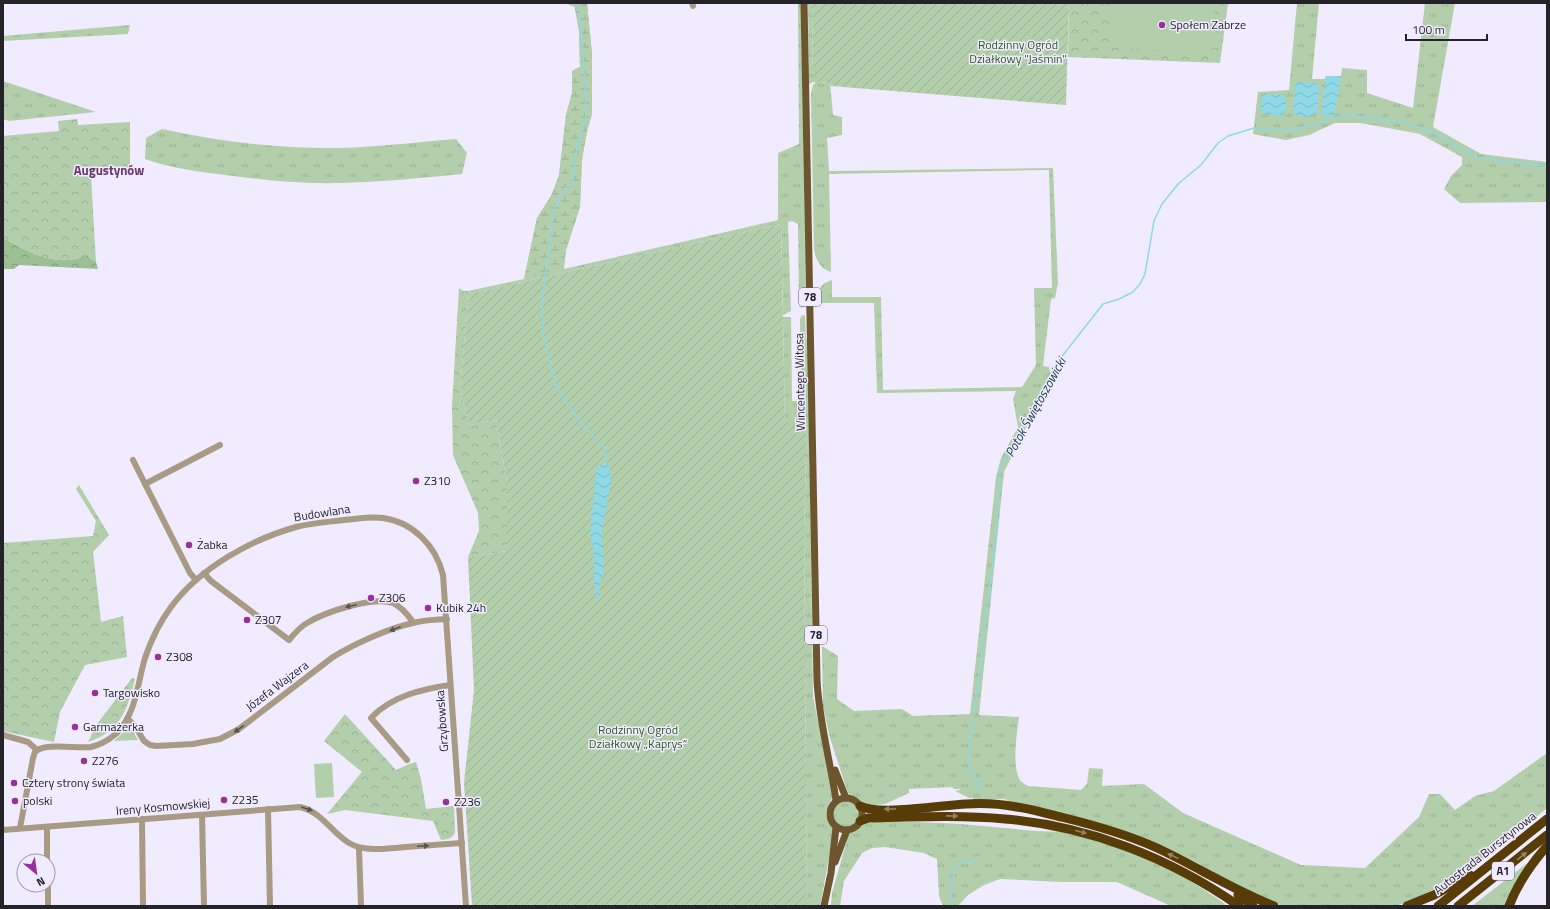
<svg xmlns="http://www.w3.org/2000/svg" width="1550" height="909" viewBox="0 0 1550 909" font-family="'Titillium Web',sans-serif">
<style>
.grass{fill:url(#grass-tufts)}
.forest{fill:url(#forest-crowns)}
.wetland{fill:url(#wetland-marsh)}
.park{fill:url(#park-crowns)}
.garden{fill:url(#garden-furrows)}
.pitch{fill:#b2ceab}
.water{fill:url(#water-waves)}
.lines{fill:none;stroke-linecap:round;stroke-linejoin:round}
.stream{stroke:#8fd8e6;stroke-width:1.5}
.minor{stroke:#a89a85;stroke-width:6}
.major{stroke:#6d552e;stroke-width:7}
.highway{stroke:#583c07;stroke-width:9}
.oneway{fill:#59534e}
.oneway2{fill:#95826a}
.poi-dot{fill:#953197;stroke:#f0ebfe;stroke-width:1.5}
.labels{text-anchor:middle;stroke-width:3;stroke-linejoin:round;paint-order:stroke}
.shield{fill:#f0ebfe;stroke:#625f6a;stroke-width:1}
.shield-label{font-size:11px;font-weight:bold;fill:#25232a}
.poi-label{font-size:12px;fill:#25232a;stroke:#f0ebfe;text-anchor:start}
.park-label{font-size:12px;fill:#2b5b1f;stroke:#f0ebfe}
.street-label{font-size:12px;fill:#25232a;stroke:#f0ebfe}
.neighbourhood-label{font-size:13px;font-weight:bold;fill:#6a396b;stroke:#f0ebfe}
.water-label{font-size:13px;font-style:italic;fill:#15393f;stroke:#f0ebfe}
</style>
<defs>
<pattern id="grass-tufts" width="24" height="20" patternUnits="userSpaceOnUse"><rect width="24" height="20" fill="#b2ceab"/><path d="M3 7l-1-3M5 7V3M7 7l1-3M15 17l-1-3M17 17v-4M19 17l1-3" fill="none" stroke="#99b193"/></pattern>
<pattern id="forest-crowns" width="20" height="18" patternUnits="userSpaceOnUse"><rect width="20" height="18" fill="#9bc093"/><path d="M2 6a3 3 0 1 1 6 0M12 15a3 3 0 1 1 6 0" fill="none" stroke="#7e9c78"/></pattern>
<pattern id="wetland-marsh" width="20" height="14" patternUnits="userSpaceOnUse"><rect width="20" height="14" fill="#b2ceab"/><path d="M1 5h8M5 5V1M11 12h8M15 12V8" fill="none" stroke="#99b193"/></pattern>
<pattern id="park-crowns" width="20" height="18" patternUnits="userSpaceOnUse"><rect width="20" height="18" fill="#b2ceab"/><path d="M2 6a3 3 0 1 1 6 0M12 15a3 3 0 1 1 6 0" fill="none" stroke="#99b193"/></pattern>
<pattern id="garden-furrows" width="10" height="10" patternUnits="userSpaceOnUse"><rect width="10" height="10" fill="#b2ceab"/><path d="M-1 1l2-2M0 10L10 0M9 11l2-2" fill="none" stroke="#99b193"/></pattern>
<pattern id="water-waves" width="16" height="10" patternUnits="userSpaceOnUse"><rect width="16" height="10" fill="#8fd8e6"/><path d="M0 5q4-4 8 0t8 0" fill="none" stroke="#7bb9c5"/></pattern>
</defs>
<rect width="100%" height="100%" fill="#f0ebfe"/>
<g class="grass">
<path d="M564,3H587L592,54V114L587,131L582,159L580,207L566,250L564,269L778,220V153L799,144L798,3H801L806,305L801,308L799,305L798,224L792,221L788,222L791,311L783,315L781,224L469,294L468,291L524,279L537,218L551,196L559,176L566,115L572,93V71L580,67L579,31L575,7Z"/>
<path d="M808,3H812L813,82L809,84Z"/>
<path d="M1297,3H1319L1312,79H1325L1326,76H1341L1342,68L1367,70V93L1413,108L1425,3H1455L1433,127L1481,154L1547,162V202L1460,203L1444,189L1451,176L1462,165V157L1420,134L1361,123H1335L1309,135L1286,140L1253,134L1258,92L1289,90Z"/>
<path d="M130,25L128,34L3,41V36Z"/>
<path d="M3,81L96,112L9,121L3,119Z"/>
<path d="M816,82L830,83L833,115L842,117V135L827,138L829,171L1053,168L1058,283L1055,298L1051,299L1043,366L1049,367L1051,377L1004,472L979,715L1019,717C1017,732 1012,765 1019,778C1020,782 1025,784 1028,786L1081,790L1087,784L1089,768L1103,769L1102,786L1144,784L1183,813L1301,865L1365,868L1419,817L1429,794H1440L1455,810L1475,796L1494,791L1547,753V808C1508,840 1469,874 1423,895C1414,899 1405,904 1394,906H1285L1278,904L1261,898L1192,860L1004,799L974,800L973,798H969L955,791L960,790V789H954L952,787L909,789V793L885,804L866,806L848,793L830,738L823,706L822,646L838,656L837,699L854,711L902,709L913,716L970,714L996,477L1001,458L1018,427L1013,399L1016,391L877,393L874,303H814C817,292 820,283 832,280V297H881L883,390L1022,387L1036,365L1034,288H1052L1049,170L829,174L831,272C820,269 816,260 814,249L811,93L813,85Z"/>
<path d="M162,129C220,142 281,149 340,148C379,147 417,142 456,139L467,153L462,174C421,178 380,182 338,183C300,184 263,180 226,175C199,172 171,168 145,159L146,138Z"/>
<path d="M802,315L805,316L806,339L808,342L813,696L833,797C817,822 834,817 833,836L820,906H807L804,529L807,419L785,424L783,317H791L792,401H801L800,319Z"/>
<circle cx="845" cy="814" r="13"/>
<path d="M869,820V823H872V820L961,824L1036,831L1065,832L1103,842L1138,855L1183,876L1221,901L1227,906H1171L1117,882H1062L1000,879L984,885L968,895L958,906H943L939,896L937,859L924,853L885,847L872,848L862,853L844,881L840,906H831L832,893L847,840L845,839C850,831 860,824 869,820Z"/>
<path d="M1531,860L1506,906H1472Z"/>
</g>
<path class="forest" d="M3,238C23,249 51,265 74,259C78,259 82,256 86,255L96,262L98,269L19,265L14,269H3Z"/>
<path class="wetland" d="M574,3H587L592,54V114L587,131L582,159L580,207L566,250L563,269L524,279L537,218L551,196L559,175L566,115L572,93V71L580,67L579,31Z"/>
<g class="park">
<path d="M1069,3H1228L1220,63L1068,57Z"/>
<path d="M77,119L78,125L130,122V172L91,176L96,262L86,255C82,256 78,259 74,259C51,265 23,249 3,238V136L59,131L58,121Z"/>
<path d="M459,288L463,291H468L469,294L460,387L469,425L496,420L507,482V551L468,557L479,531L478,513L453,455L452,406Z"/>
<path d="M79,485L109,535L93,552L101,622L123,616L127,657L85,665L60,712L54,742L3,731V543L93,536L96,521L76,489Z"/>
<path d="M132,678L135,679C127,710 121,731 88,742L97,724Z"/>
<path d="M345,714L396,770L409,764L416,762L421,779L426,809L454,806L455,832C453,839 448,839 441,840L433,821L345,810L327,814L362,772L324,741Z"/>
<path d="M129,727L132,729L138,740L114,741Z"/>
</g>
<g class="garden">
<path d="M812,3H1069L1066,105L831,86L830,83L813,82Z"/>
<path d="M781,224L785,423L807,418L804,529L807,906H472L464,783L474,690L468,557L507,551V482L496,420L469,425L460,387L469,294Z"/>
</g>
<g class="pitch">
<path d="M1112,3H1215L1212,54L1109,47Z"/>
<path d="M332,763L334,797L316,798L314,764Z"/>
</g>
<g class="water">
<path d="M1326,76H1341L1335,114L1323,116L1321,113Z"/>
<path d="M1297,82L1316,83L1319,85L1317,111L1314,115C1307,118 1299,118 1293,112L1295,83Z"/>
<path d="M1267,94L1284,95C1288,100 1286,110 1283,116L1261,113V97Z"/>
<path d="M605,462L610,467L611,482L602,531L604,569L599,586L600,599L598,601C596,595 595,588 594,582C593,566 595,549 590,535L596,468Z"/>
</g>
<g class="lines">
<g class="stream">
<path d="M579,3L585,83L586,119L577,144L573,180L561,193L553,213L542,302L543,333L556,387L568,405L584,426L606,449L605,462"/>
<path d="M974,714L996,535L1000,468L1056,364L1103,304L1119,299L1133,292L1140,284L1145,274L1154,221L1162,204L1179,183L1201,165L1218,143L1228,136L1254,128L1287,131L1315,125L1333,118L1346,115L1396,121L1430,131L1477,158L1547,166"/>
<path d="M973,719L968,762L970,771L980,782V792"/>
<path d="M950,906L954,869C959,861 965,862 973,862L978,856"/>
</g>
<g class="minor">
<path d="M692,3L693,6"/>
<path d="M133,460L190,573L196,580"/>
<path d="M145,484L220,445"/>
<path d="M204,573L211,581L289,640C294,634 300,627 307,623C325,612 373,596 393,603C402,607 408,615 413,622"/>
<path d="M128,719L135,726L144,741L150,745L156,746L193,744L220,739L239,729L333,657C354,644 389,628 413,623C424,620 435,620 447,619"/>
<path d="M3,735L28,742L37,750"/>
<path d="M407,760L371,718C391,696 423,689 450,685"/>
<path d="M268,809L270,906"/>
<path d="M202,815L204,906"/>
<path d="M142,819L143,906"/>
<path d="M47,827V861"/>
<path d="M20,828L33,758L35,752C44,742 77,749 91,747C100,745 110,739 117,733C137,711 137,685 145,658C151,640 160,622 171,607C200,568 250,540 296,527C312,523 328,522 344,520C357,519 370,516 383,518C413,522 436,546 443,575L466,906"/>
<path d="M3,830L300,807C322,812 331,832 349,843C367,854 398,847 419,846C433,845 447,844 462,843"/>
<path d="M359,848L361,906"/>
<path d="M48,885V906"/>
</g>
<g class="major">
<path d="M804,3L817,680C819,721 830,760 836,800"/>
<path d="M835,770L846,798"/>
<circle cx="846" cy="814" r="16"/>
<path d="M835,862L847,830"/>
<path d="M824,906L831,873L836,827"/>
</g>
<g class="highway">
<path d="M860,806C879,816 942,805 966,804C982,803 1001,804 1017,807C1032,809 1047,814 1061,817C1094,825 1126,834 1157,848C1196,866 1233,890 1274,906"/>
<path d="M860,821L868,818C914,817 960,815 1005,819C1089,826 1170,858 1239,906"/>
<path d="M1238,895L1253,906"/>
<path d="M1407,906L1434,895L1470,875"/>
<path d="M1438,906L1547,819"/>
<path d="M1458,906L1547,835"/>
<path d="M1509,906C1518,883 1531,864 1547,846"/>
</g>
</g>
<defs><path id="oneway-solid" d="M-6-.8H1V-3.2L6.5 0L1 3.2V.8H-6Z"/></defs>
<g class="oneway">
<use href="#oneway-solid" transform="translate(351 606) rotate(168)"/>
<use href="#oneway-solid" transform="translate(395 629) rotate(159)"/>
<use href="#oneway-solid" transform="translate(239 729) rotate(144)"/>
<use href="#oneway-solid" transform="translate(307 809) rotate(19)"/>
<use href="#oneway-solid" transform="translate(423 846) rotate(-3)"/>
</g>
<g class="oneway2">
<use href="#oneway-solid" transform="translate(890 809) rotate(180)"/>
<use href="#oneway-solid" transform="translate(952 816) rotate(1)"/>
<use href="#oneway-solid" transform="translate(1081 832) rotate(14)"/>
<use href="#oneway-solid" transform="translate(1173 856) rotate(-154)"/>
<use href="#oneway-solid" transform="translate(1522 856) rotate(-39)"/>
</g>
<g class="poi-dot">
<circle cx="1162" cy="25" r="4"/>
<circle cx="416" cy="481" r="4"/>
<circle cx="189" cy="545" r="4"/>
<circle cx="371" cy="598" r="4"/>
<circle cx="428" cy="608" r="4"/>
<circle cx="247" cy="620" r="4"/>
<circle cx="158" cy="657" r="4"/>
<circle cx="95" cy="693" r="4"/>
<circle cx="75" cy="727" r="4"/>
<circle cx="84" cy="761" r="4"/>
<circle cx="14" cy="783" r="4"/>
<circle cx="224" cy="800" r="4"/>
<circle cx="15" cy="801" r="4"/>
<circle cx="446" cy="802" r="4"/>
</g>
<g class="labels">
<g class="shield">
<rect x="799" y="288" width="22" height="18" rx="3"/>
<rect x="805" y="626" width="22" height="18" rx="3"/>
<rect x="1492" y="862" width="22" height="18" rx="3"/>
</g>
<g class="shield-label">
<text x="810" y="301">78</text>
<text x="816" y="639">78</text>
<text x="1503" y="875">A1</text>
</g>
<g class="poi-label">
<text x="1170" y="29">Społem Zabrze</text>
<text x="424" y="485">Z310</text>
<text x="197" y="549">Żabka</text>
<text x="379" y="602">Z306</text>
<text x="436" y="612">Kubik 24h</text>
<text x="255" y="624">Z307</text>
<text x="166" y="661">Z308</text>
<text x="103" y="697">Targowisko</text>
<text x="83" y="731">Garmażerka</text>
<text x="92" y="765">Z276</text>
<text x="22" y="787">Cztery strony świata</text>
<text x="232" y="804">Z235</text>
<text x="23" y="805">polski</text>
<text x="454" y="806">Z236</text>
</g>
<g class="park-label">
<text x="1018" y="49">Rodzinny Ogród<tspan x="1018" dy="14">Działkowy "Jaśmin"</tspan></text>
<text x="638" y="734">Rodzinny Ogród<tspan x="638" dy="14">Działkowy „Kaprys”</tspan></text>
</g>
<g class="street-label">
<text transform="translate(800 382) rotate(-91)" y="4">Wincentego Witosa</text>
<text transform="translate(322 513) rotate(-9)" y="4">Budowlana</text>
<text transform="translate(277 686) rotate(-37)" y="4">Józefa Wajzera</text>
<text transform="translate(442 721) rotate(-94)" y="4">Grzybowska</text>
<text transform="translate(163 807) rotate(-5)" y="4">Ireny Kosmowskiej</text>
<text transform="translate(1485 853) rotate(-38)" y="4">Autostrada Bursztynowa</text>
</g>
<g class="neighbourhood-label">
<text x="109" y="175">Augustynów</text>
</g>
<g class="water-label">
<text transform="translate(1035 407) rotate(-61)" y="5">Potok Świętoszowicki</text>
</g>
</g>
<rect width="1550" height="909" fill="none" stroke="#25232a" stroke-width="8"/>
<g transform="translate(36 873) rotate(151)"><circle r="19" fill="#f0ebfe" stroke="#9f9ba9"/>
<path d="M0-3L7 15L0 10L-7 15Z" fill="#953197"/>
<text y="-6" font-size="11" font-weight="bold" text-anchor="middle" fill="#25232a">N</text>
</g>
<path d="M1406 34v6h81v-6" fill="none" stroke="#25232a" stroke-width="2"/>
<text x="1412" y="34" font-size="12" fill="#25232a" stroke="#f0ebfe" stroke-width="3" paint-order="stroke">100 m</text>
</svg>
